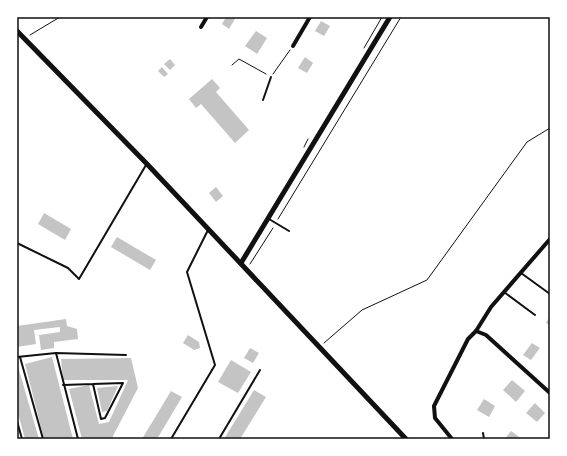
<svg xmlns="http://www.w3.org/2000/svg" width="567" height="456" viewBox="0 0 567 456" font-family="Arial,sans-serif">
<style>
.building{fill:#c4c4c4}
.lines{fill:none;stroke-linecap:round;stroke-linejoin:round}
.path{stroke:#111;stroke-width:1}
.service{stroke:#111;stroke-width:2}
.minor{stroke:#111;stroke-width:4}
.tertiary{stroke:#111;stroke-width:5}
.neatline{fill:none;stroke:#111;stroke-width:1.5}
</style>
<rect width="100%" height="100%" fill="#fff"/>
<g class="building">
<path d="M226,17H236L229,29L222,24Z"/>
<path d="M321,21L330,26L324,36L315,31Z"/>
<path d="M256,31L267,38L257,54L245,46Z"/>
<path d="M305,57L313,63L307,73L298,68Z"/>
<path d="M170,59L175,65L170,70L164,64Z"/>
<path d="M162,67L168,74L164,77L158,71Z"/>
<path d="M212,79L220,88L216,92L249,130L235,143L201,104L196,108L189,99Z"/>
<path d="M216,187L223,196L216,202L209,193Z"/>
<path d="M44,213L71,229L65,240L38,224Z"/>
<path d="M117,237L156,260L150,270L111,247Z"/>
<path d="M550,316V325L546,323Z"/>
<path d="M66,319L67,326L77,329L78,339L54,342V348L41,350L39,335L60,332V327L34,330L36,344L17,347V326Z"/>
<path d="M188,335L199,342L200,348L194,350L183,343Z"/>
<path d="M532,343L540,348L531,360L523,355Z"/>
<path d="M250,348L259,353L253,363L244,358Z"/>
<path d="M52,357L73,439H44L25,364Z"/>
<path d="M131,358L138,388L113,436V439H82L69,389L89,385L99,424L109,422L128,380H63L61,359Z"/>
<path d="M231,360L251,372L238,393L218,382Z"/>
<path d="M17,363L39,439H25L17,410Z"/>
<path d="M512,380L525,391L516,402L503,390Z"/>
<path d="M118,386L107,411L102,412L97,388Z"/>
<path d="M254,390L266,397L240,439H224Z"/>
<path d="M171,391L182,397L157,439H142Z"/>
<path d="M484,399L495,406L489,417L477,410Z"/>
<path d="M535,403L545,413L537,422L526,413Z"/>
<path d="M511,431L522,439H505Z"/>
</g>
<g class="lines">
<g class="path">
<path d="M30,35L60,17"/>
<path d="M364,48L382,17"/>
<path d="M232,65L239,59L266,74"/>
<path d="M273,74L290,50"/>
<path d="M304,147L308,139"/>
<path d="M278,219L401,17"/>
<path d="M250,264L273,228"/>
<path d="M324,343L362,310L427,280L527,142L550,128"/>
</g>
<g class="service">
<path d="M263,100L271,77"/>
<path d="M269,219L289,231"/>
<path d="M17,243L68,268L79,279L146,165"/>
<path d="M521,273L550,294"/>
<path d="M504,292L535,315"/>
<path d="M56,353L78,439"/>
<path d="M17,357L56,353L126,355"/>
<path d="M20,357L43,439"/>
<path d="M63,385L123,383L105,418L101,419L93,384"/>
<path d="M17,421L22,439"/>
<path d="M483,433L484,439"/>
<path d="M171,439L215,365L187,272L208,230"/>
<path d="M219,439L260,370"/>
</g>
<g class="minor">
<path d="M201,27L207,17"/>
<path d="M293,46L310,17"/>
<path d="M476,331L486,335L550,393"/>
<path d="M452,439L435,418L434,406L468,339L476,331L491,307L550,239"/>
</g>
<g class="tertiary">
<path d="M17,31L147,164L406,439"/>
<path d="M241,263L390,17"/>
</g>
</g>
<rect width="567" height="456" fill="none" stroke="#ffffff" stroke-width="36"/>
<rect x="18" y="18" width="531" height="420" class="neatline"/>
</svg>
